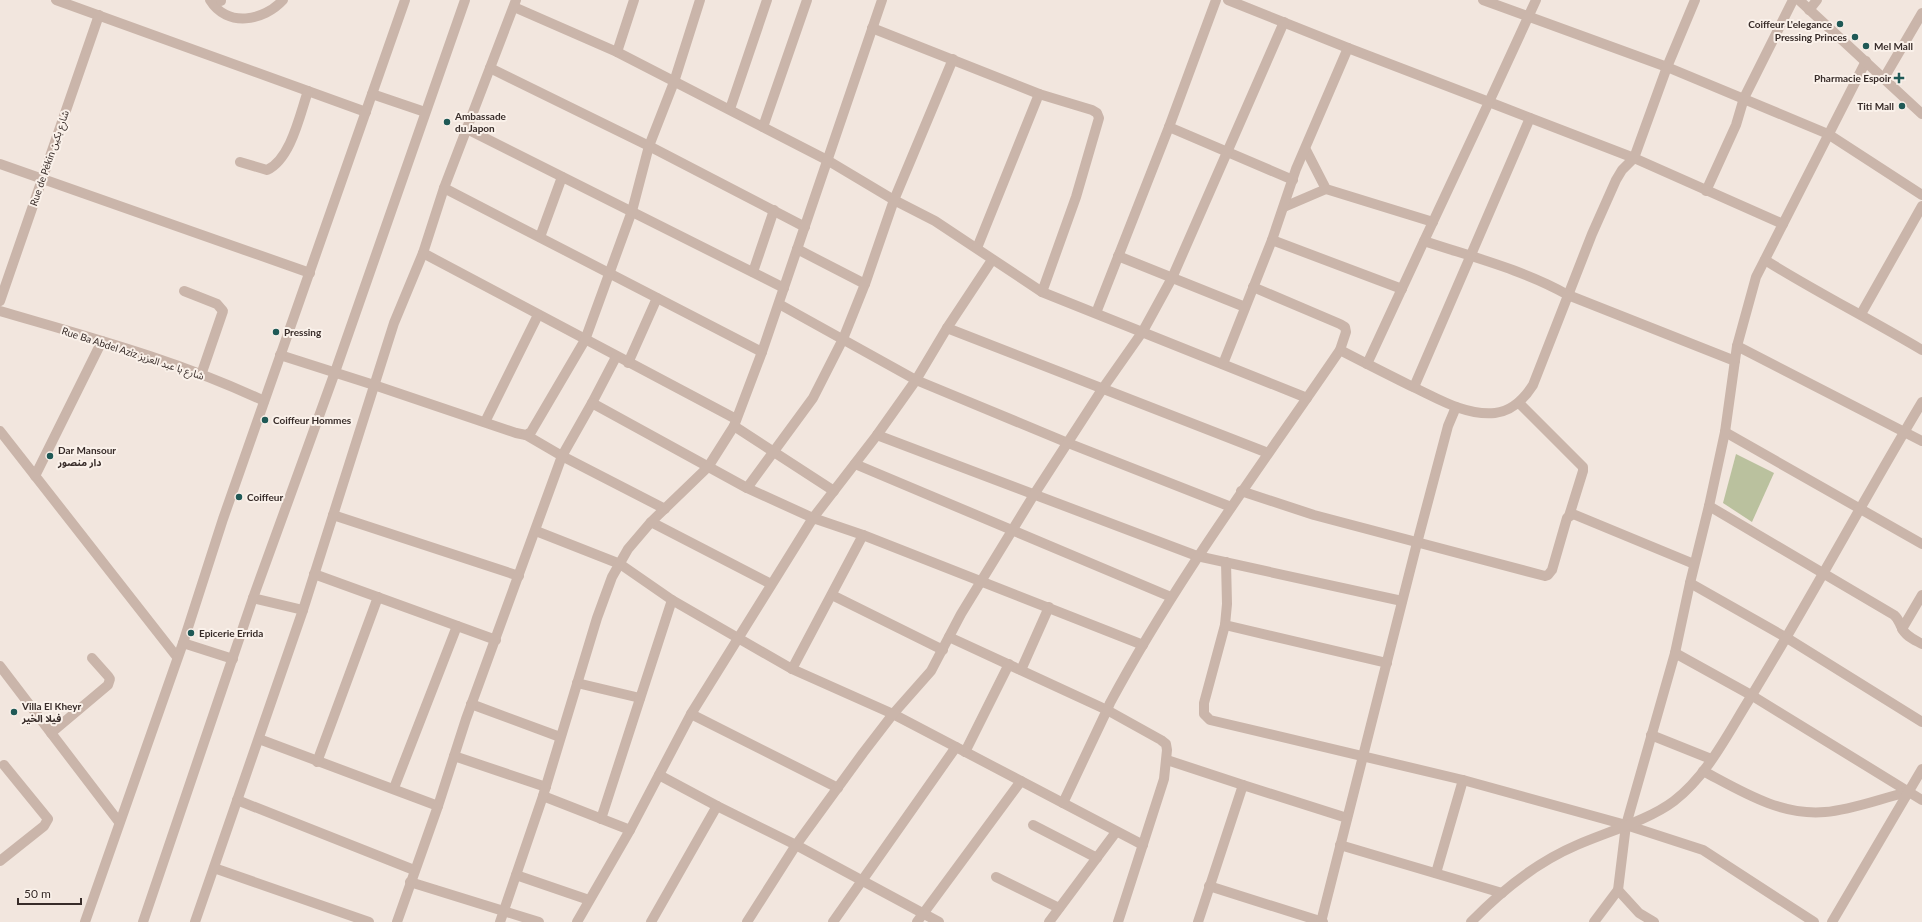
<svg xmlns="http://www.w3.org/2000/svg" width="1922" height="922" viewBox="0 0 1922 922" font-family="Lato,'Noto Sans Arabic',sans-serif">
<style>
.green{fill:#bac19e}
.lines{fill:none;stroke-linecap:round;stroke-linejoin:round}
.minor{stroke:#cab5aa;stroke-width:10}
.tertiary{stroke:#cab5aa;stroke-width:10}
.poi-dot{fill:#1f5956;stroke:#faf1ea;stroke-width:1.5}
.labels{text-anchor:middle;stroke-width:4;stroke-linejoin:round;paint-order:stroke}
.poi-label{font-size:10px;font-weight:bold;fill:#382c29;stroke:#faf1ea;text-anchor:start}
.street-label{font-size:10px;fill:#382c29;stroke:#faf1ea}
</style>
<rect width="100%" height="100%" fill="#f2e6de"/>
<path class="green" d="M1736,454L1774,473L1752,522L1723,503Z"/>
<g class="lines">
<g class="minor">
<path d="M56,0L366,112"/>
<path d="M210,0C227,28 264,21 283,0"/>
<path d="M1228,0L1348,48"/>
<path d="M1483,0L1667,67L1828,134L1922,195"/>
<path d="M1536,0L1489,102L1634,158L1783,224"/>
<path d="M221,1V0"/>
<path d="M514,7L617,52L827,160L894,200L935,221L1042,292L1307,398"/>
<path d="M1809,10L1817,0"/>
<path d="M872,28L1039,94L1092,110L1097,113L1099,118L1076,197L1042,292"/>
<path d="M617,52L634,0"/>
<path d="M490,68L649,146L805,227"/>
<path d="M1884,78L1922,13"/>
<path d="M372,94L425,112"/>
<path d="M730,109L767,0"/>
<path d="M763,127L807,0"/>
<path d="M1169,127L1293,180"/>
<path d="M467,129L784,288"/>
<path d="M1306,150L1326,189L1433,222"/>
<path d="M240,162L267,170C291,159 300,114 308,91"/>
<path d="M0,164L310,273"/>
<path d="M444,188L762,352"/>
<path d="M1706,191L1736,125L1744,98L1793,0"/>
<path d="M1284,207L1326,189"/>
<path d="M540,237L562,177"/>
<path d="M1272,240L1402,289"/>
<path d="M977,248L1039,94"/>
<path d="M797,249L865,284"/>
<path d="M423,253L736,419"/>
<path d="M1118,256L1245,307"/>
<path d="M1765,260C1816,292 1870,319 1922,350"/>
<path d="M753,272L774,210"/>
<path d="M184,291L217,304L223,311L201,375"/>
<path d="M0,301L99,15"/>
<path d="M779,304L916,380L1068,443L1231,507"/>
<path d="M0,311C89,337 180,361 264,401"/>
<path d="M1096,313L1169,127L1216,0"/>
<path d="M1861,314L1922,206"/>
<path d="M947,328L1268,453"/>
<path d="M1737,346L1922,441"/>
<path d="M1340,350C1363,362 1387,374 1411,386C1437,398 1465,416 1495,413C1512,411 1524,399 1533,385L1592,234L1616,180L1622,170L1634,158L1667,67L1695,0"/>
<path d="M280,355L374,385L516,433L526,435L531,432L585,340L632,211L649,146L674,82L700,0"/>
<path d="M616,357L592,403L747,488L813,518L877,435L916,380L947,328L992,260"/>
<path d="M628,363L657,298"/>
<path d="M1223,364L1272,240L1296,169L1348,48L1489,102L1424,241"/>
<path d="M1367,364L1424,241C1472,257 1524,270 1568,295L1735,361"/>
<path d="M1414,387L1530,118"/>
<path d="M1519,403L1583,467V471L1569,516"/>
<path d="M485,422L538,315"/>
<path d="M734,426L834,491"/>
<path d="M0,431L177,657"/>
<path d="M1725,432L1922,544"/>
<path d="M526,435L562,456L665,509"/>
<path d="M877,435L1197,556L1402,601"/>
<path d="M855,464L1171,597"/>
<path d="M35,476L102,341"/>
<path d="M747,488L813,398L843,339L865,284L894,200L953,59"/>
<path d="M1241,491L1314,515L1545,576L1548,575L1552,570L1567,518L1573,514L1694,564"/>
<path d="M1709,506L1894,615C1899,619 1899,623 1902,628C1905,636 1915,640 1922,644"/>
<path d="M333,515L519,576"/>
<path d="M651,522L771,584"/>
<path d="M536,531L620,564L672,600L792,669L893,714L1143,845"/>
<path d="M1226,562L1227,604L1225,625L1204,703V714L1210,720L1463,780L1626,825L1703,850L1814,922"/>
<path d="M314,574L496,640"/>
<path d="M1690,583L1787,638L1922,722"/>
<path d="M832,595L943,650"/>
<path d="M253,598L303,610"/>
<path d="M1225,625L1387,663"/>
<path d="M1902,629L1922,595"/>
<path d="M949,637L1107,710L1063,803"/>
<path d="M183,643L233,659"/>
<path d="M1675,653L1751,695L1922,800"/>
<path d="M0,666L119,822"/>
<path d="M792,669L863,535"/>
<path d="M1021,670L1049,607"/>
<path d="M577,683L640,698"/>
<path d="M471,704L560,737"/>
<path d="M691,714L838,788"/>
<path d="M51,733L108,685L110,679L108,676L92,658"/>
<path d="M1651,735L1711,759"/>
<path d="M259,739L438,806"/>
<path d="M965,752L1009,664"/>
<path d="M454,756L546,787"/>
<path d="M1167,760L1243,785"/>
<path d="M317,762L378,597"/>
<path d="M1703,771C1741,791 1780,816 1825,812C1852,810 1882,798 1908,792"/>
<path d="M659,775L717,806"/>
<path d="M394,788L457,626"/>
<path d="M543,796L630,830"/>
<path d="M237,800L414,870"/>
<path d="M601,819L672,600"/>
<path d="M1033,825L1097,858"/>
<path d="M1340,845L1502,893"/>
<path d="M0,861L44,826L48,819L4,765"/>
<path d="M214,868L369,922"/>
<path d="M1436,873L1463,780"/>
<path d="M516,875L589,900"/>
<path d="M996,877L1059,908"/>
<path d="M410,882L539,922"/>
<path d="M1209,886L1323,922"/>
<path d="M1618,890L1639,913L1654,922"/>
<path d="M143,922L253,598L335,372L465,0"/>
<path d="M195,922L303,610L394,323L423,253L444,188L516,0"/>
<path d="M397,922L438,806L466,719L562,456L592,403"/>
<path d="M500,922L543,796L597,618L612,577L628,549L651,522L708,467L734,426L762,352L882,0"/>
<path d="M577,922L630,830L691,714L813,518L863,535L1143,645"/>
<path d="M651,922L717,806L796,845L939,922"/>
<path d="M747,922L796,845L863,753L893,714L931,671L961,614L1035,493L1103,388L1143,331L1172,278L1284,22"/>
<path d="M833,922L956,747"/>
<path d="M917,922L1021,781"/>
<path d="M1049,922L1116,832"/>
<path d="M1118,922L1164,779L1167,750L1166,744L1161,740L1107,710L1110,703C1177,578 1261,466 1340,350L1346,332L1345,327L1340,324L1253,287"/>
<path d="M1198,922L1243,785L1347,818"/>
<path d="M1321,922L1417,543L1448,426L1456,407"/>
<path d="M1594,922L1618,890L1626,825L1675,653L1690,583L1709,506L1725,432L1737,346L1756,277L1866,61"/>
<path d="M1832,922L1922,769"/>
</g>
<g class="tertiary">
<path d="M1799,0L1922,114"/>
<path d="M85,922L183,643L223,519L405,0"/>
<path d="M1471,922C1501,891 1537,862 1577,845C1607,832 1649,820 1674,801C1709,774 1729,731 1752,695C1811,598 1864,499 1922,402"/>
</g>
</g>
<g class="poi-dot">
<circle cx="1840" cy="24" r="4"/>
<circle cx="1855" cy="37" r="4"/>
<circle cx="1866" cy="46" r="4"/>
<path d="M1897 72h4v4h4v4h-4v4h-4v-4h-4v-4h4z"/>
<circle cx="1902" cy="106" r="4"/>
<circle cx="447" cy="122" r="4"/>
<circle cx="276" cy="332" r="4"/>
<circle cx="265" cy="420" r="4"/>
<circle cx="50" cy="456" r="4"/>
<circle cx="239" cy="497" r="4"/>
<circle cx="191" cy="633" r="4"/>
<circle cx="14" cy="712" r="4"/>
</g>
<g class="labels">
<g class="poi-label">
<text x="1832" y="28" text-anchor="end">Coiffeur L'elegance</text>
<text x="1847" y="41" text-anchor="end">Pressing Princes</text>
<text x="1874" y="50">Mel Mall</text>
<text x="1891" y="82" text-anchor="end">Pharmacie Espoir</text>
<text x="1894" y="110" text-anchor="end">Titi Mall</text>
<text x="455" y="120">Ambassade<tspan x="455" dy="12">du Japon</tspan></text>
<text x="284" y="336">Pressing</text>
<text x="273" y="424">Coiffeur Hommes</text>
<text x="58" y="454">Dar Mansour<tspan x="58" dy="12">دار منصور</tspan></text>
<text x="247" y="501">Coiffeur</text>
<text x="199" y="637">Epicerie Errida</text>
<text x="22" y="710">Villa El Kheyr<tspan x="22" dy="12">فيلا الخير</tspan></text>
</g>
<g class="street-label">
<text transform="translate(49 158) rotate(-71)" y="4">Rue de Pékin شارع بكين</text>
<text transform="translate(133 353) rotate(18)" y="4">Rue Ba Abdel Aziz شارع با عبد العزيز</text>
</g>
</g>
<path d="M18 898v6h63v-6" fill="none" stroke="#382c29" stroke-width="2"/>
<text x="24" y="898" font-size="12" fill="#382c29" stroke="#faf1ea" stroke-width="3" paint-order="stroke">50 m</text>
</svg>
